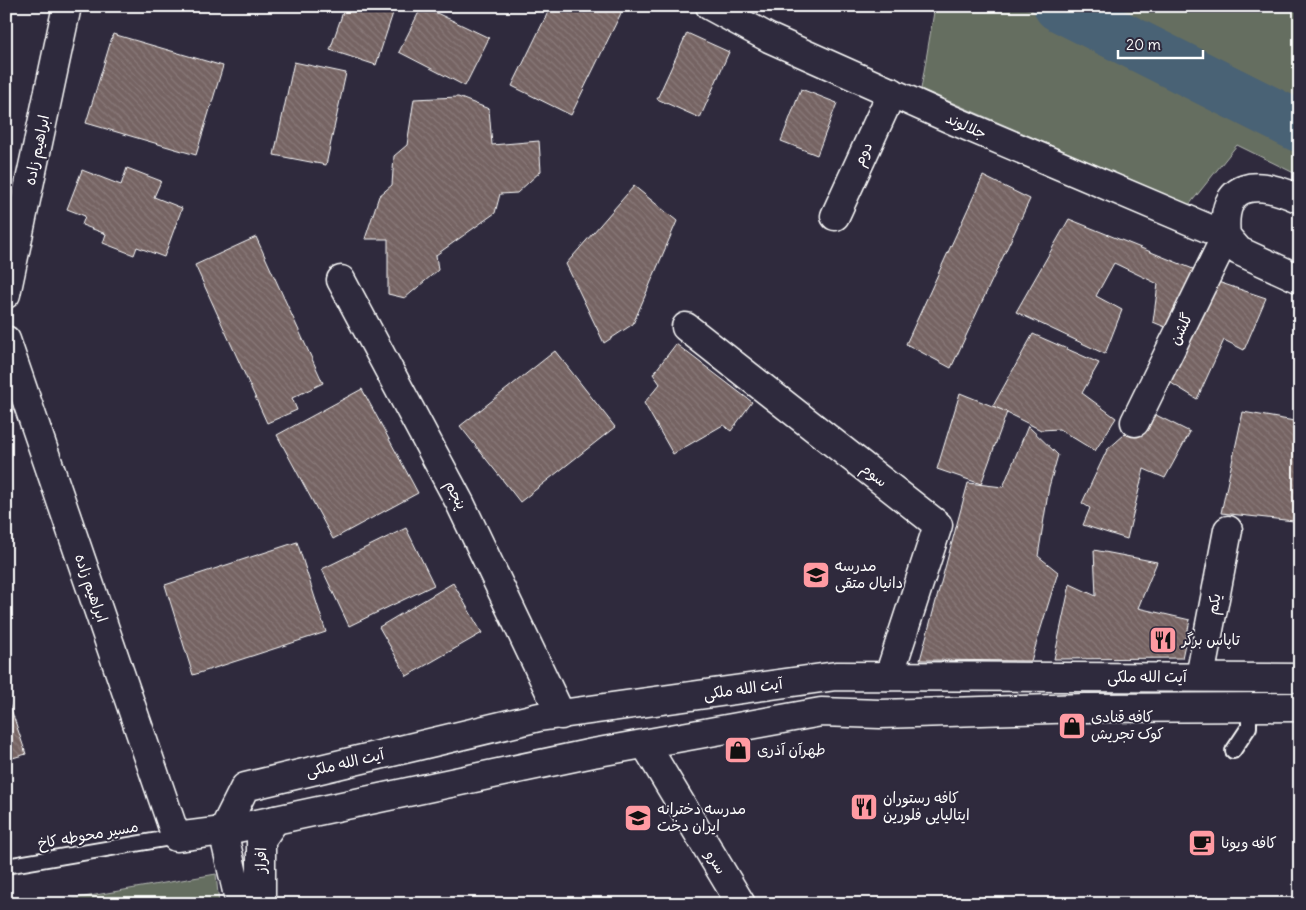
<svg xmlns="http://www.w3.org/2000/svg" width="1306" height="910" viewBox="0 0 1306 910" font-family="Delius,'Playpen Sans Arabic',sans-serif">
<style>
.green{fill:#656e61;stroke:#b2b6b0}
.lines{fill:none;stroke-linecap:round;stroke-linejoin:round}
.river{stroke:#4a6274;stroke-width:51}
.building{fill:url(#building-back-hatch);stroke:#fff}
.service-casing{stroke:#fff;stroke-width:18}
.minor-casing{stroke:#fff;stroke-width:31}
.tertiary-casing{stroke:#fff;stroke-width:31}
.service{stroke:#2f2a3d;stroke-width:14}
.minor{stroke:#2f2a3d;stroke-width:28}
.tertiary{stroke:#2f2a3d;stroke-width:28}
.labels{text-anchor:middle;stroke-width:4;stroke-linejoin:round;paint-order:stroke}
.street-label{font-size:15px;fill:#fff;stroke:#2f2a3d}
.poi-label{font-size:15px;fill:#fff;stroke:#2f2a3d;text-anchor:start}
</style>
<defs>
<pattern id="building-back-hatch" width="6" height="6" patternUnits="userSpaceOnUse" patternTransform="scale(1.25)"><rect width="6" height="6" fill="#756362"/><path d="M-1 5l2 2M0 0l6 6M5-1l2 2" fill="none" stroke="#8a7a7a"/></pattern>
</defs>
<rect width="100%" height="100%" fill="#2f2a3d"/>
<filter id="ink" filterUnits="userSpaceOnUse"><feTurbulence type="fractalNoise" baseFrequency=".02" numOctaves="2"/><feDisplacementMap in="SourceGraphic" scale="10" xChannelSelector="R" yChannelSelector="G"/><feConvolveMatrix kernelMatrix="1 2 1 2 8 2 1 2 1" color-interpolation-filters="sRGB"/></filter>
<g filter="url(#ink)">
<g class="green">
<path d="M935,6H1020L1029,9L1300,140V176L1237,145L1189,205L921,89Z"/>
<path d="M1074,6H1294L1300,9V113Z"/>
<path d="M216,874L219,904H44Z"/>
</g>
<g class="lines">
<path class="river" d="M1059,6L1300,127"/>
</g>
<g class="building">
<path d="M345,6H374L393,13L376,65L330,50Z"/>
<path d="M422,6L489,38L465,86L399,52Z"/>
<path d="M551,6H618L623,9L571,115L512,86Z"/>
<path d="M687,33L729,52L700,118L657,99Z"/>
<path d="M113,34L223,66L196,155L86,123Z"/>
<path d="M294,62L346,73L326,165L274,155Z"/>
<path d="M801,89L837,103L817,155L781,141Z"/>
<path d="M458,97L489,109L492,145L539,141L541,171L517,193L500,194L495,213L436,255L438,270L405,298L388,294V239H365L379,196L392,185L394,156L407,145L414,99Z"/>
<path d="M127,168L161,181L154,197L182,208L164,257L137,247L134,255L103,243L106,234L82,225L85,216L67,209L82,170L121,185Z"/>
<path d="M983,176L1030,199L951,368L906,344Z"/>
<path d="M634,186L677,221L633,324L604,343L566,264Z"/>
<path d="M1069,219L1198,271L1170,329L1153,322L1158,284L1114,263L1096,296L1122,310L1105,354L1016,312Z"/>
<path d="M256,237L323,383L292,398L297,410L267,423L195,265Z"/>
<path d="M1206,278L1266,298L1244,350L1224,340L1197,399L1163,378Z"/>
<path d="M1033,334L1099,363L1082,393L1116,418L1095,451L1059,429L1041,430L993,406Z"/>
<path d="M676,344L752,402L731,431L723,425L673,454L644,403L660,384L653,374Z"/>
<path d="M555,351L615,427L520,502L460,426Z"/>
<path d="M362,389L418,493L333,539L277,435Z"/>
<path d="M960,393L1007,412L981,484L937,469Z"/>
<path d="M1300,409V422L1294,421Z"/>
<path d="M1150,412L1190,432L1165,478L1144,469L1127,539L1083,525L1090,508L1082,503L1107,450Z"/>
<path d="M1243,412L1300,422V496L1294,521L1221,513Z"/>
<path d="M1028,426L1058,455L1049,487L1038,556L1058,572L1031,661L920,660L968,483L1003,487Z"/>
<path d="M406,528L434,585L349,626L322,569Z"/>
<path d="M297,542L326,632L193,675L165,585Z"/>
<path d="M1094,550L1157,562L1138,608L1190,620L1182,658L1054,659L1070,584L1096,596Z"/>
<path d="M453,583L482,633L407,676L379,627Z"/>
<path d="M6,694L26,754L6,760Z"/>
</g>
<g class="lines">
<g class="service-casing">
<g id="service">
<path d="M1233,751L1249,727V708"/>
<path d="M6,866L176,837"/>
</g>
</g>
<g class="minor-casing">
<g id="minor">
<path d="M710,6L769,38L955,121L1226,236L1239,251L1300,279"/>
<path d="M835,216L892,92"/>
<path d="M1226,236C1220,179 1258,180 1300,199"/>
<path d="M341,280L460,503L561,715"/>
<path d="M6,294L67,6"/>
<path d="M686,327L938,525L889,676"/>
<path d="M6,340L176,837L223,831"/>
<path d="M1135,422L1226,236"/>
<path d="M1200,677L1228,530"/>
<path d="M645,744L741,904"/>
</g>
</g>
<g class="tertiary-casing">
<g id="tertiary">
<path d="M223,831L245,787L539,717L836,676L1300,678"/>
<path d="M223,831L593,753L821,712L880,714L1085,708L1300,707"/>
<path d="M223,831L240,904"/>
<path d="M261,904V840L275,820"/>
</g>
</g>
<use href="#service" class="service"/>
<use href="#minor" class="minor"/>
<use href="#tertiary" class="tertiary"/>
</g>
</g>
<defs>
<g id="school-square" transform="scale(1.4375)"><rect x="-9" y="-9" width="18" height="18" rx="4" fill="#ff9aa2" stroke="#2f2a3d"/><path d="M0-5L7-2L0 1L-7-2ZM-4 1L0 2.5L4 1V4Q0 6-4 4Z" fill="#111"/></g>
<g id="restaurant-square" transform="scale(1.4375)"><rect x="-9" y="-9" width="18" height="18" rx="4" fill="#ff9aa2" stroke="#2f2a3d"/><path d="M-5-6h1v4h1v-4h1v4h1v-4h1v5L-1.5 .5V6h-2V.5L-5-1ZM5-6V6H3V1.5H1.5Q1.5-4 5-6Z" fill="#111"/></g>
<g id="shop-square" transform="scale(1.4375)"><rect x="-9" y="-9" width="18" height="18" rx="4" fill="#ff9aa2" stroke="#2f2a3d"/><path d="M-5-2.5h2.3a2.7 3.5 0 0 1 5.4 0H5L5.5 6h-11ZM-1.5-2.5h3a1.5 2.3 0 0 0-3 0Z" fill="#111"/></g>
<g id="cafe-square" transform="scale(1.4375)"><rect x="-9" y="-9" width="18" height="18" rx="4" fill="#ff9aa2" stroke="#2f2a3d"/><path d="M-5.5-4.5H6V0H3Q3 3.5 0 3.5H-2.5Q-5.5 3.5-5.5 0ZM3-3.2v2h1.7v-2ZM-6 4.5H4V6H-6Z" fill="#111"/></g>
</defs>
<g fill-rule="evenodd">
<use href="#school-square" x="816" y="575"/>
<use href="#restaurant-square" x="1163" y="640"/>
<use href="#shop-square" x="1072" y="726"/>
<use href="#shop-square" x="738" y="750"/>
<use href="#restaurant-square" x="864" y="807"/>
<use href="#school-square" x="638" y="818"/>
<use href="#cafe-square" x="1202" y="843"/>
</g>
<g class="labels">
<g class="street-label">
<text transform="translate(966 126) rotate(24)" y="5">جلالوند</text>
<text transform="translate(37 150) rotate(-78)" y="5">ابراهیم زاده</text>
<text transform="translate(863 154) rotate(-65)" y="5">دوم</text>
<text transform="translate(1181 329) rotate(-64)" y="5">گلشن</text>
<text transform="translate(874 475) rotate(38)" y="5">سوم</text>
<text transform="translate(456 495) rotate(63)" y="5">پنجم</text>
<text transform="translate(91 588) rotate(71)" y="5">ابراهیم زاده</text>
<text transform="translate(1214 604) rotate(-79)" y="5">یکم</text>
<text x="1147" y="682">آیت الله ملکی</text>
<text transform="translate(743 689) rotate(-8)" y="5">آیت الله ملکی</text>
<text transform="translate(345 763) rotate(-13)" y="5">آیت الله ملکی</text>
<text transform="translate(88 835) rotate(-10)" y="5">مسیر محوطه کاخ</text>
<text transform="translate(261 860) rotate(-89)" y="5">افراز</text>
<text transform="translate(716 862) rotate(59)" y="5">سرو</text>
</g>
<g class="poi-label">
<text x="835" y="571">مدرسه<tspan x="835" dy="17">دانیال متقی</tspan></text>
<text x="1182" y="645">تاپاس برگر</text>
<text x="1091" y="722">کافه قنادی<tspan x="1091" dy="17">کوک تجریش</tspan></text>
<text x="757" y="755">طهرآن آذری</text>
<text x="883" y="803">کافه رستوران<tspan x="883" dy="17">ایتالیایی فلورین</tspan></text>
<text x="657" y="814">مدرسه دخترانه<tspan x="657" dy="17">ایران دخت</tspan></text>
<text x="1221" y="848">کافه ویونا</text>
</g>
</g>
<rect width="1306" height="910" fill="none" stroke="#2f2a3d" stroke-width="25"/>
<rect x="12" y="12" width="1281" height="885" fill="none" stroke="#fff" stroke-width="2" filter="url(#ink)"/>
<path d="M1118 50v8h85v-8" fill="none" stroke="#ffffff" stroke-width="2.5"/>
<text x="1126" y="50" font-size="15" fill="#ffffff" stroke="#2f2a3d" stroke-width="4" paint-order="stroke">20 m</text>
</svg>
